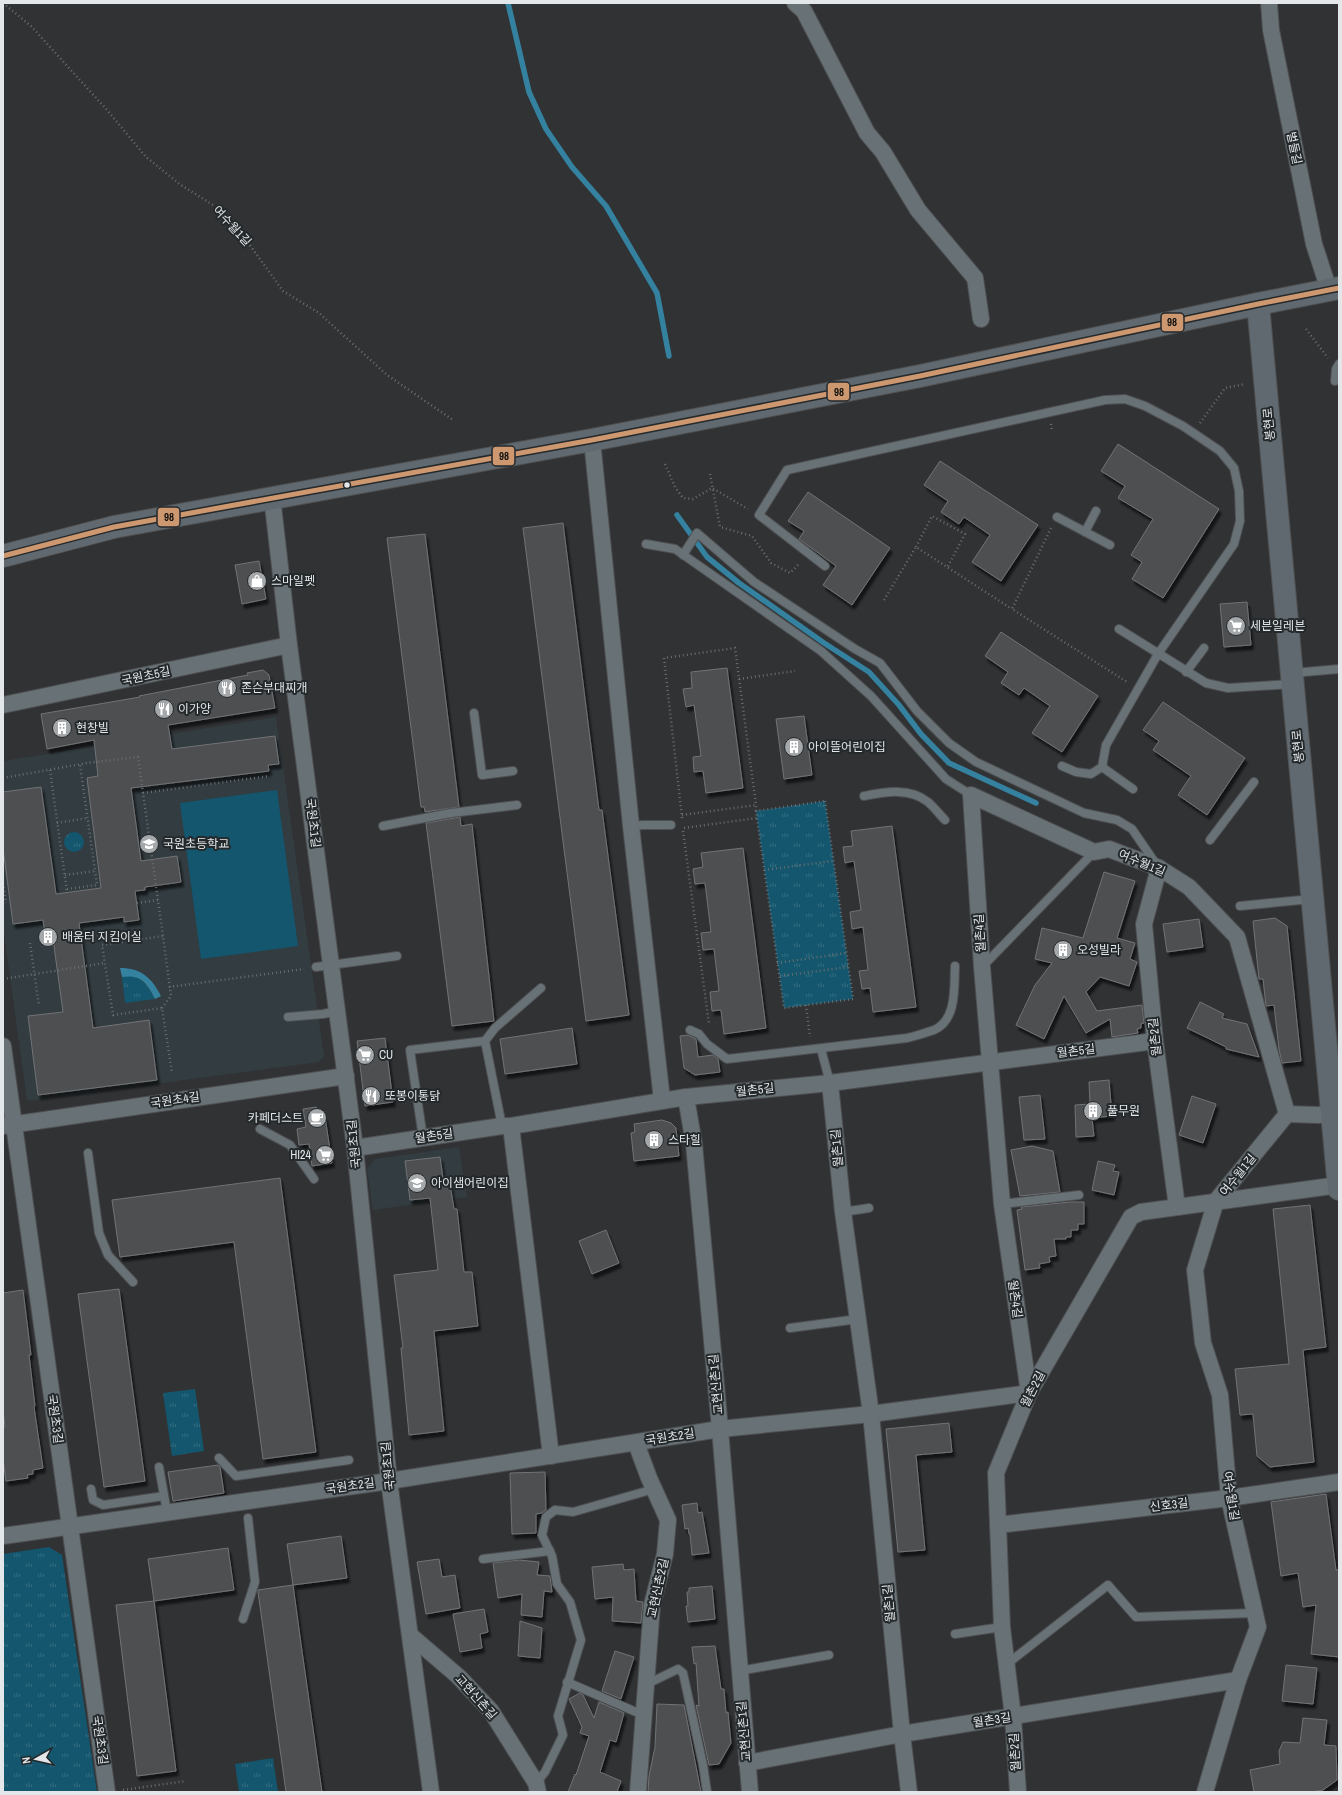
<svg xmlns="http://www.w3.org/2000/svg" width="1342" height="1795" viewBox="0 0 1342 1795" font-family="'Archivo Narrow','Noto Sans KR',sans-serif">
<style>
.built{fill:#323c41}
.grass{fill:url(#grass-tufts)}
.garden{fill:#13566d}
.water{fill:#3582a0}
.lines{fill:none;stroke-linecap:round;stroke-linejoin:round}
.stream{stroke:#3582a0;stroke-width:5.5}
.building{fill:#4e4f51;stroke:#717375;filter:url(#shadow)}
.lane-casing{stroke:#4e4f50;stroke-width:10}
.street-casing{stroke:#4e4f50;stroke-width:18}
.secondary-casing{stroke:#4e4f50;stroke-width:24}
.path{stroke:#696e72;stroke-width:2.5;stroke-dasharray:1 3;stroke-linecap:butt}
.lane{stroke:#677176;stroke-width:8}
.street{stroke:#677176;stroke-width:16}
.secondary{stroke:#60696f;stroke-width:22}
.bus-1-casing{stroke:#24292c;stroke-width:8}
.bus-1{stroke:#cd976f;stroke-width:5}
.bus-dot{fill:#e4e7e9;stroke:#24292c;stroke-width:1.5}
.labels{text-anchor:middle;stroke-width:4;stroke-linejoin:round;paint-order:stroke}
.street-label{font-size:12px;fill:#e4e7e9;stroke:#24292c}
.poi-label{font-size:12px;fill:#e4e7e9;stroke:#24292c;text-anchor:start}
.line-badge{stroke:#24292c;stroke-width:1.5}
.pale-badge-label{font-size:11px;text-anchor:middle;font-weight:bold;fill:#111}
</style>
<defs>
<pattern id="grass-tufts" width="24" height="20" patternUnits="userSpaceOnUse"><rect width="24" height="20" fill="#13566d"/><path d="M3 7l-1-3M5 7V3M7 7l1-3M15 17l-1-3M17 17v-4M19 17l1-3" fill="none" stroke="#356e82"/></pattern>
<filter id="shadow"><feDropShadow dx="2.5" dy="4.5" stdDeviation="1" flood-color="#0009"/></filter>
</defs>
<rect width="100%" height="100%" fill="#303234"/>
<g class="built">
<path d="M276,717L324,1056L319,1062L27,1101L3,926V761Z"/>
<path d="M459,1147L467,1197L373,1210L367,1169L375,1159Z"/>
</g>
<g class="grass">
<path d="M825,801L853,999L784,1008L756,811Z"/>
<circle cx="74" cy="842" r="10"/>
<path d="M132,975C144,980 149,987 155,999L125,1003L122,977Z"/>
<path d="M195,1389L204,1451L172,1456L163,1393Z"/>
<path d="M49,1547L62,1555L97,1792H3V1554Z"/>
<path d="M273,1758L278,1792H239L235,1764Z"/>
</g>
<path class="garden" d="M277,790L298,946L201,959L180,803Z"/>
<path class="water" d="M120,968C141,968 152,978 161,996L155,999C147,983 141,974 122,977Z"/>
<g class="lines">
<g class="stream">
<path d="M508,3L529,92L546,129L572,167L606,206L657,293L669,356"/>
<path d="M677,515L707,557L739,583L824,643L869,672L899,705L921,734L949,763L1036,803"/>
</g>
</g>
<g class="building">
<path d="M1118,444L1219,509L1163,598L1132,579L1142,562L1131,555L1153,519L1118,498L1125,486L1101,471Z"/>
<path d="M940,461L1038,525L1001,581L972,562L990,535L964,517L959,524L941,512L948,501L924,485Z"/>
<path d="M808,492L890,548L852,605L823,585L836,566L799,539L804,531L788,521Z"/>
<path d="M563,523L599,810H602L629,1015L586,1021L523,528Z"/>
<path d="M425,534L459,807L425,812L424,807H421L387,538Z"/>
<path d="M259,561L266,599L242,604L235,565Z"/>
<path d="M1247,602L1251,645L1224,647L1220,604Z"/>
<path d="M1001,632L1098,696L1062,752L1032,733L1050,706L1024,688L1019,695L1001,683L1008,672L985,656Z"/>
<path d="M727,668L743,788L706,793L703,771L694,772L693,757L701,756L694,705L686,707L683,689L692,688L691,672Z"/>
<path d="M263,670L269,675L275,708L168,725L172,749L275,736L279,764L268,765L269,771L131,788L141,861L177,856L181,882L145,887V890L135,891L139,920L124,922V917L79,923L93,1028L149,1020L157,1080L38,1095L28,1016L63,1012L53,939L46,940L43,920L13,924L3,848V792L41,787L56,894L101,888L87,778L98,776L94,740L47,749L41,714L140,697L139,696L248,675L247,673Z"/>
<path d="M1163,702L1245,758L1207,815L1178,795L1191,776L1153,750L1159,741L1143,730Z"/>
<path d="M804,716L812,775L784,779L776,719Z"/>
<path d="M460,817L461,826L472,824L494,1021L452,1026L426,823Z"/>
<path d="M892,826L916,1007L873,1012L870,988L862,989L859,971L868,970L863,927L852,929L850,912L861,910L854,861L845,863L843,847L853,846L851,831Z"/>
<path d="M743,848L766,1028L724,1034L721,1010L712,1011L710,992L719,991L714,949L703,950L701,933L711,932L705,883L695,884L693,869L703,867L701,853Z"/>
<path d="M1104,872L1135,881L1117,938L1135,943L1130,959L1137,962L1129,986L1100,977L1086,992L1097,1011L1142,1005L1144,1023L1141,1024V1028L1137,1029L1138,1033L1112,1037L1110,1019L1086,1033L1064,996L1044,1039L1016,1025L1035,985L1052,963L1035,959L1042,928L1083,938Z"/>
<path d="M1275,918L1287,926L1301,1061L1282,1063L1279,1049L1274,1005L1266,1006L1263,979H1259L1253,921Z"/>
<path d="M1199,919L1203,947L1167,952L1163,924Z"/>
<path d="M1200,1002L1224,1014L1222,1018L1247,1024L1259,1057L1226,1049V1047L1187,1028Z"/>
<path d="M572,1028L577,1064L505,1074L500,1039Z"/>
<path d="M688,1035L696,1039L698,1057L713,1055L718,1059L720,1072L695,1075L684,1068L680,1036Z"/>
<path d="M385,1038L393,1102L365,1106L357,1041Z"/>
<path d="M1109,1080L1112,1116L1092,1118L1094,1136L1076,1137L1075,1105L1090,1104L1089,1082Z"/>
<path d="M1040,1095L1045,1139L1024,1140L1019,1097Z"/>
<path d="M1192,1096L1216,1104L1203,1143L1179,1135Z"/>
<path d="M316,1107L325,1117L332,1163L312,1166L309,1144L299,1145L297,1129L306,1127L303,1109Z"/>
<path d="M662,1120L671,1123L676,1128L679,1156L634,1161L631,1133L635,1132L634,1124Z"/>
<path d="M1032,1146L1053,1151L1060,1192L1020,1196L1011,1150Z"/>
<path d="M440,1157L443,1178H449L454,1209H457L464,1272H472L478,1326L434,1331L444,1431L409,1435L401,1348H403L394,1275L438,1270L430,1198L410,1200L405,1161Z"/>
<path d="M1098,1161L1115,1165L1113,1171L1119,1172L1114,1195L1092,1190Z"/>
<path d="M280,1178L316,1452L263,1459L234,1242L120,1257L112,1200Z"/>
<path d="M1070,1202H1084V1224H1078V1230H1071V1237H1066V1239H1054L1056,1256L1049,1257L1050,1262L1039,1264L1040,1268L1025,1270L1017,1210L1022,1209L1021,1207Z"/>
<path d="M1310,1205L1326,1347L1303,1350L1314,1462L1270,1467L1257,1456L1253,1414L1240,1415L1235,1369L1289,1364L1273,1209Z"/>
<path d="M606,1230L619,1263L592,1274L579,1241Z"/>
<path d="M119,1289L145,1481L104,1487L78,1294Z"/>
<path d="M23,1290L31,1355H29L35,1406L34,1407L43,1468L33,1470V1474L27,1475L28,1478L6,1481L3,1459V1427H5L3,1410V1293Z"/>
<path d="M949,1423L952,1452L916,1455L925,1550L898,1552L886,1429Z"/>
<path d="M218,1465L220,1467L224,1493L173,1501L168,1472Z"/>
<path d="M545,1472L546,1510L542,1513L536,1514V1533L512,1534L510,1473Z"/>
<path d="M1326,1494L1336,1570H1339V1657L1311,1654L1316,1605L1303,1607L1298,1573L1281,1576L1271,1502Z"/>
<path d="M697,1503L698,1513L702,1512L709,1553L692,1555L690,1534H689L688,1528L685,1529L682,1505Z"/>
<path d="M341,1536L347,1578L293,1585L287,1544Z"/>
<path d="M228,1548L234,1590L154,1601L148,1559Z"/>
<path d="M439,1559L442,1577L455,1575L460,1608L426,1614L417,1562Z"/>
<path d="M519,1560L539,1562L537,1575L550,1576L552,1592L544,1591L542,1617L521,1615L522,1594L498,1598L493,1563Z"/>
<path d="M623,1564L624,1570L634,1569L636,1601L643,1602L641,1623L612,1621L613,1597L595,1599L592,1567Z"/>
<path d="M293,1585L301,1644L322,1792H286L258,1592V1590Z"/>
<path d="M712,1586L715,1619L688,1622L686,1606H688L687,1592H689V1588Z"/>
<path d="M154,1601L176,1771L137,1776L116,1605Z"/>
<path d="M484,1609L488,1632L480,1634L482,1648L460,1652L453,1614Z"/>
<path d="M520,1621L542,1628L540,1658L518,1656Z"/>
<path d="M715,1646L721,1689H724L726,1713L728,1712L731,1743L719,1764L709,1765L696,1705L699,1706L696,1663L694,1664L692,1647Z"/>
<path d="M615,1651L634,1657L621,1699L602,1691Z"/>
<path d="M1286,1665L1317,1668L1313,1704L1282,1701Z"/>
<path d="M580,1693L583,1695L594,1718L599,1702L624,1713L616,1742L610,1740L600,1772L621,1781L617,1792H568L575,1774L576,1775L589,1736L580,1733L582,1727L569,1699Z"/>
<path d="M657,1704L684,1705L701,1792H648L649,1776L655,1747Z"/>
<path d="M1303,1718L1327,1720L1324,1745L1336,1746L1337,1780L1323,1790L1311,1792H1254L1250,1770L1280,1764L1279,1751L1283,1742L1300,1743Z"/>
</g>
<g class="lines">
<g class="lane-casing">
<g id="lane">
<path d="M1335,381L1336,369L1339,364"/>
<path d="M1057,517L1110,545"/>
<path d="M1085,532L1096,511"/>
<path d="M646,544L675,549L821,651L871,696L946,779L971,795"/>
<path d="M683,555L697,533L754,582L855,649L880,663L917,711L949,743L976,762L1084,813L1117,820L1132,829L1156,864"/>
<path d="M825,566L759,515L787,470L1105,400L1125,399L1145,406L1183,426L1220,451L1234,468L1239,491L1240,521L1234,544L1158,654L1106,745L1102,767L1091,774L1076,772L1062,766"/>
<path d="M1119,629L1206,683L1228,688L1292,684"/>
<path d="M1186,672L1204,648"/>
<path d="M1293,673L1339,669"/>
<path d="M474,713L482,775L513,771"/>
<path d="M1102,767L1133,789"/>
<path d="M864,796C885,792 910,787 928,802C934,807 939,814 945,820"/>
<path d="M383,826L451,813L517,805"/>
<path d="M631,826L643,825H671"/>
<path d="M1210,840L1254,782"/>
<path d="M1240,906L1312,899"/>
<path d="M983,966L1094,852"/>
<path d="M316,967L397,956"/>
<path d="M288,1017L323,1014L338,1011"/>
<path d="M690,1030L699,1034L707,1044L727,1059L907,1038C916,1036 925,1033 934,1030C957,1020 954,988 955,966"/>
<path d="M485,1041L495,1028L541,988"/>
<path d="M821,1049L830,1083"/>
<path d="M260,1129L290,1145L314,1179"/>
<path d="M423,1138L410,1050L485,1041L502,1126"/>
<path d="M88,1153L99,1233L108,1255L133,1282"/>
<path d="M1002,1204L1079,1195"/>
<path d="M843,1212L869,1208"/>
<path d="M790,1328L858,1319"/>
<path d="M219,1458L236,1476L349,1460"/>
<path d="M159,1467L167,1512"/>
<path d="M91,1489L93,1500L103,1505L164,1496"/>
<path d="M483,1559L550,1551"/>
<path d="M243,1619L255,1582L248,1518"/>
<path d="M955,1634L1002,1627"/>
<path d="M1007,1664L1108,1585L1136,1617L1255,1613"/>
<path d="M739,1671L829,1655"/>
<path d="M567,1682L643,1715"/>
<path d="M645,1685L678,1669L683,1673L703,1765L707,1792"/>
<path d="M536,1783L545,1772L563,1735L558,1716L581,1640L570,1602L557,1584L552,1556L542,1535L546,1517L555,1510L573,1512L654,1489"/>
</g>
</g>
<g class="street-casing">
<g id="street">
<path d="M795,3L804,11L867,133L883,152L918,210L975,278L981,319"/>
<path d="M1269,3L1271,30L1314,244L1329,290"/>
<path d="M592,440L631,826L662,1100"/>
<path d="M272,497L289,645L355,1148L389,1481L431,1792"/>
<path d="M3,705L289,645"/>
<path d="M1159,868L1144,924L1155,1041L1177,1207"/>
<path d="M3,1046L107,1792"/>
<path d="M830,1083L843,1212L871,1414L902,1734L909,1792"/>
<path d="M686,1097L694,1144L720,1429L750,1792"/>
<path d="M1287,1114L1318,1115L1339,1113"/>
<path d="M3,1126L346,1076"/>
<path d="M511,1126L551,1456"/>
<path d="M355,1148L502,1126H511L686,1097L830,1083L1155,1041"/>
<path d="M636,1443L649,1478L668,1520L665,1554L652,1605L638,1792"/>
<path d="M998,1525L1229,1498L1339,1482"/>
<path d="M3,1536L389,1481L720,1429L871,1414L1029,1393L1002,1204L982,967L971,795L1094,852L1109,849L1159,868L1189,887L1237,937L1287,1114L1216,1201L1195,1270L1203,1343L1220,1395L1229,1498L1258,1627L1238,1680L1205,1792"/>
<path d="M410,1635L459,1677L491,1711L536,1783L538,1792"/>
<path d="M747,1763L902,1734L1238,1680"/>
<path d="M1018,1792L1013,1717L1002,1627L996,1473L1029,1393L1131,1217L1141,1212L1339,1185"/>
</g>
</g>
<g class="secondary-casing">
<g id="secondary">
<path d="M1258,304L1339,1189"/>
<path d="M3,556L114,527L592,440L920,376L1258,304L1339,288"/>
</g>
</g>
<g class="path">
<path d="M3,3L31,26L107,110L146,157L181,185L213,205L241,233L283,291L319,313L387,375L453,420"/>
<path d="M1306,329L1328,358"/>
<path d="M1200,423L1225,388L1245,384"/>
<path d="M1051,424L1052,431"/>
<path d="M665,464L675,487L683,498L693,499L712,488L748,509"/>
<path d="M710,474L720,527L752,536L771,563L790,573L800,563"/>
<path d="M1051,528L1012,609L1127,682"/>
<path d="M916,547L932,516L965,534L947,568"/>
<path d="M884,600L916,547L1012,609"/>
<path d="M739,679L795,671"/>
<path d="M50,770L67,892"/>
<path d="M3,778L87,763L138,757L163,936"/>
<path d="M143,793L270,776"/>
<path d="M825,801L853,999L784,1008L756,811Z"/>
<path d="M682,815L756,805V811"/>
<path d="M682,818L664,658L735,648L756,805"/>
<path d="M57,823L88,818"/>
<path d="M684,828L757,818"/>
<path d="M683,831L709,1024"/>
<path d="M764,870L833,861"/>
<path d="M65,875L95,871L80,765"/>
<path d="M3,883L6,903"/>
<path d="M67,889L97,885L95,871"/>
<path d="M137,903L158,900"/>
<path d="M30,943L39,1006"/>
<path d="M777,963L846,953"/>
<path d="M780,976L848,967"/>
<path d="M3,979L105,963"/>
<path d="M169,987L304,969"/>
<path d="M806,1005L810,1037"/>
<path d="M162,1008L171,996L163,936L102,945L113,1015L162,1008L172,1073"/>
<path d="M123,1790L186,1781"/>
</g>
<use href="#lane" class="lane"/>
<use href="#street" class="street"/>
<use href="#secondary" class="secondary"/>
<g class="bus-1-casing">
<path id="bus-1" d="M3,556L114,527L592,440L920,376L1258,304L1339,288"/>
</g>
<use href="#bus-1" class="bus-1"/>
</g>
<defs>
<g id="shop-disc" transform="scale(1)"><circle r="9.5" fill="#a5a8aa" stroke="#24292c"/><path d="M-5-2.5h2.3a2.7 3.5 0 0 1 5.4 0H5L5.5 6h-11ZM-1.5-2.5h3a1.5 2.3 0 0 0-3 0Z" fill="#fff"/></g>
<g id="supermarket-disc" transform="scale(1)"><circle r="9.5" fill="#a5a8aa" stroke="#24292c"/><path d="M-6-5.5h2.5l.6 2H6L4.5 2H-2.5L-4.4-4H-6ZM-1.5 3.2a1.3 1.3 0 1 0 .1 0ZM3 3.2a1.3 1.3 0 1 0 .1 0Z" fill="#fff"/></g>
<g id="restaurant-disc" transform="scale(1)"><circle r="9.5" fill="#a5a8aa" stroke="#24292c"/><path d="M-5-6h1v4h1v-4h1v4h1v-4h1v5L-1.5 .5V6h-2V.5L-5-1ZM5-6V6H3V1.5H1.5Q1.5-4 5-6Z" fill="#fff"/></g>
<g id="building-disc" transform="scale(1)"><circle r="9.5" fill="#a5a8aa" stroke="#24292c"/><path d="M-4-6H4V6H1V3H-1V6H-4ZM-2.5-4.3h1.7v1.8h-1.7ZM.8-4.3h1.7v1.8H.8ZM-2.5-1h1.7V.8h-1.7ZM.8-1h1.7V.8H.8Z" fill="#fff"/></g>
<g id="school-disc" transform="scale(1)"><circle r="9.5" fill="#a5a8aa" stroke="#24292c"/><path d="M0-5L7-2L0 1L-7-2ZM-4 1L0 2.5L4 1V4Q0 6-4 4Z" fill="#fff"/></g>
<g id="cafe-disc" transform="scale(1)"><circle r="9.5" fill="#a5a8aa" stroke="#24292c"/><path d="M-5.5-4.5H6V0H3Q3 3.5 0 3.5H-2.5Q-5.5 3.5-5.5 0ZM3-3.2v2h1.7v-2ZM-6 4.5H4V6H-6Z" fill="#fff"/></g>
</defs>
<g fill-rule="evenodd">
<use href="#shop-disc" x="257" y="581"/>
<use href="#supermarket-disc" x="1236" y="626"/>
<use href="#restaurant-disc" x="227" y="688"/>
<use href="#restaurant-disc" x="164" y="709"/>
<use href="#building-disc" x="62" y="728"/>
<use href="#building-disc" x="794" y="747"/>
<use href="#school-disc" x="149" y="844"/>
<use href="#building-disc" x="48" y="937"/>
<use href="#building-disc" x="1063" y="950"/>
<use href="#supermarket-disc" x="365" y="1055"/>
<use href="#restaurant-disc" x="371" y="1096"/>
<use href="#building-disc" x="1093" y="1111"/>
<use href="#cafe-disc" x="317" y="1118"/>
<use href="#building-disc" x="654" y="1140"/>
<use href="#supermarket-disc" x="325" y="1155"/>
<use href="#school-disc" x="417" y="1183"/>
</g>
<circle class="bus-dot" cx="347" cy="485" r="3.5"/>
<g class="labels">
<g class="street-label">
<text transform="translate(1294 148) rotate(78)" y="4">벌들길</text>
<text transform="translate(232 226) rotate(47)" y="4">여수월1길</text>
<text transform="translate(1269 424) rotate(-95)" y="4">봉현로</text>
<text transform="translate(146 676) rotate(-12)" y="4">국원초5길</text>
<text transform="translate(1298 746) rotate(-95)" y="4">봉현로</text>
<text transform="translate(313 823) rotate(83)" y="4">국원초1길</text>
<text transform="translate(1142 863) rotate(23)" y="4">여수월1길</text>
<text transform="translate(980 933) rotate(-94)" y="4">월촌4길</text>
<text transform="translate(1155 1037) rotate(-96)" y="4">월촌2길</text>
<text transform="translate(1076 1051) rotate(-7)" y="4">월촌5길</text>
<text transform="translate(755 1090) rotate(-6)" y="4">월촌5길</text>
<text transform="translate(175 1100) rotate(-8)" y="4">국원초4길</text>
<text transform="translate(434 1136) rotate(-8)" y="4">월촌5길</text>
<text transform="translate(354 1144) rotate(-96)" y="4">국원초1길</text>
<text transform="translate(837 1148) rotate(-95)" y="4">월촌1길</text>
<text transform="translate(1238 1175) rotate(-51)" y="4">여수월1길</text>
<text transform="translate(1015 1299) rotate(82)" y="4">월촌4길</text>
<text transform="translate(716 1384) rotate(-95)" y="4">교현신촌1길</text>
<text transform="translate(1033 1389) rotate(-63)" y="4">월촌2길</text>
<text transform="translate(55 1419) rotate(82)" y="4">국원초3길</text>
<text transform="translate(670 1437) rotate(-9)" y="4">국원초2길</text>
<text transform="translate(388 1466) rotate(-96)" y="4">국원초1길</text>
<text transform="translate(350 1486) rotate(-8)" y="4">국원초2길</text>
<text transform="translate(1231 1496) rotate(81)" y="4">여수월1길</text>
<text transform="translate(1169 1505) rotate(-7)" y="4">신호3길</text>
<text transform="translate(658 1588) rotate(-78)" y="4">교현신촌2길</text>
<text transform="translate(889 1603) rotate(-95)" y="4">월촌1길</text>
<text transform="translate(476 1697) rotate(48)" y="4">교현신촌길</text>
<text transform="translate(992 1720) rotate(-9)" y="4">월촌3길</text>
<text transform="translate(744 1731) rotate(-95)" y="4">교현신촌1길</text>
<text transform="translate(100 1740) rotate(82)" y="4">국원초3길</text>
<text transform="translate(1015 1752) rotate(-94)" y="4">월촌2길</text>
</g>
<g class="poi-label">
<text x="271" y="585">스마일펫</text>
<text x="1250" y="630">세븐일레븐</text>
<text x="241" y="692">존슨부대찌개</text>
<text x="178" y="713">이가양</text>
<text x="76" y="732">현창빌</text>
<text x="808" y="751">아이뜰어린이집</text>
<text x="163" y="848">국원초등학교</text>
<text x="62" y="941">배움터 지킴이실</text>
<text x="1077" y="954">오성빌라</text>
<text x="379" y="1059">CU</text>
<text x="385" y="1100">또봉이통닭</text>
<text x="1107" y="1115">풀무원</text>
<text x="303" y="1122" text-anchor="end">카페더스트</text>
<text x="668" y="1144">스타힐</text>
<text x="311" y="1159" text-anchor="end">HI24</text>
<text x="431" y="1187">아이샘어린이집</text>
</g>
</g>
<g class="line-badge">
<rect x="1161" y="313" width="23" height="19" rx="4" fill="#cd976f"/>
<rect x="827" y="382" width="23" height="19" rx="4" fill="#cd976f"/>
<rect x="492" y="446" width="23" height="20" rx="4" fill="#cd976f"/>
<rect x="157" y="507" width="23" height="20" rx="4" fill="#cd976f"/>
</g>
<g class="pale-badge-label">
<text x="1172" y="326">98</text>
<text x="839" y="396">98</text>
<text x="504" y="460">98</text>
<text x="169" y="521">98</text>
</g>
<rect width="1342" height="1795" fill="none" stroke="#e4e7e9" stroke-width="8"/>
<g transform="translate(36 1759) rotate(262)" stroke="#24292c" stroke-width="3" paint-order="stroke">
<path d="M0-3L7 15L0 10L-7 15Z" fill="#e4e7e9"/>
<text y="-6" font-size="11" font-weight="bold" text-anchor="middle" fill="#e4e7e9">N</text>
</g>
</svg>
